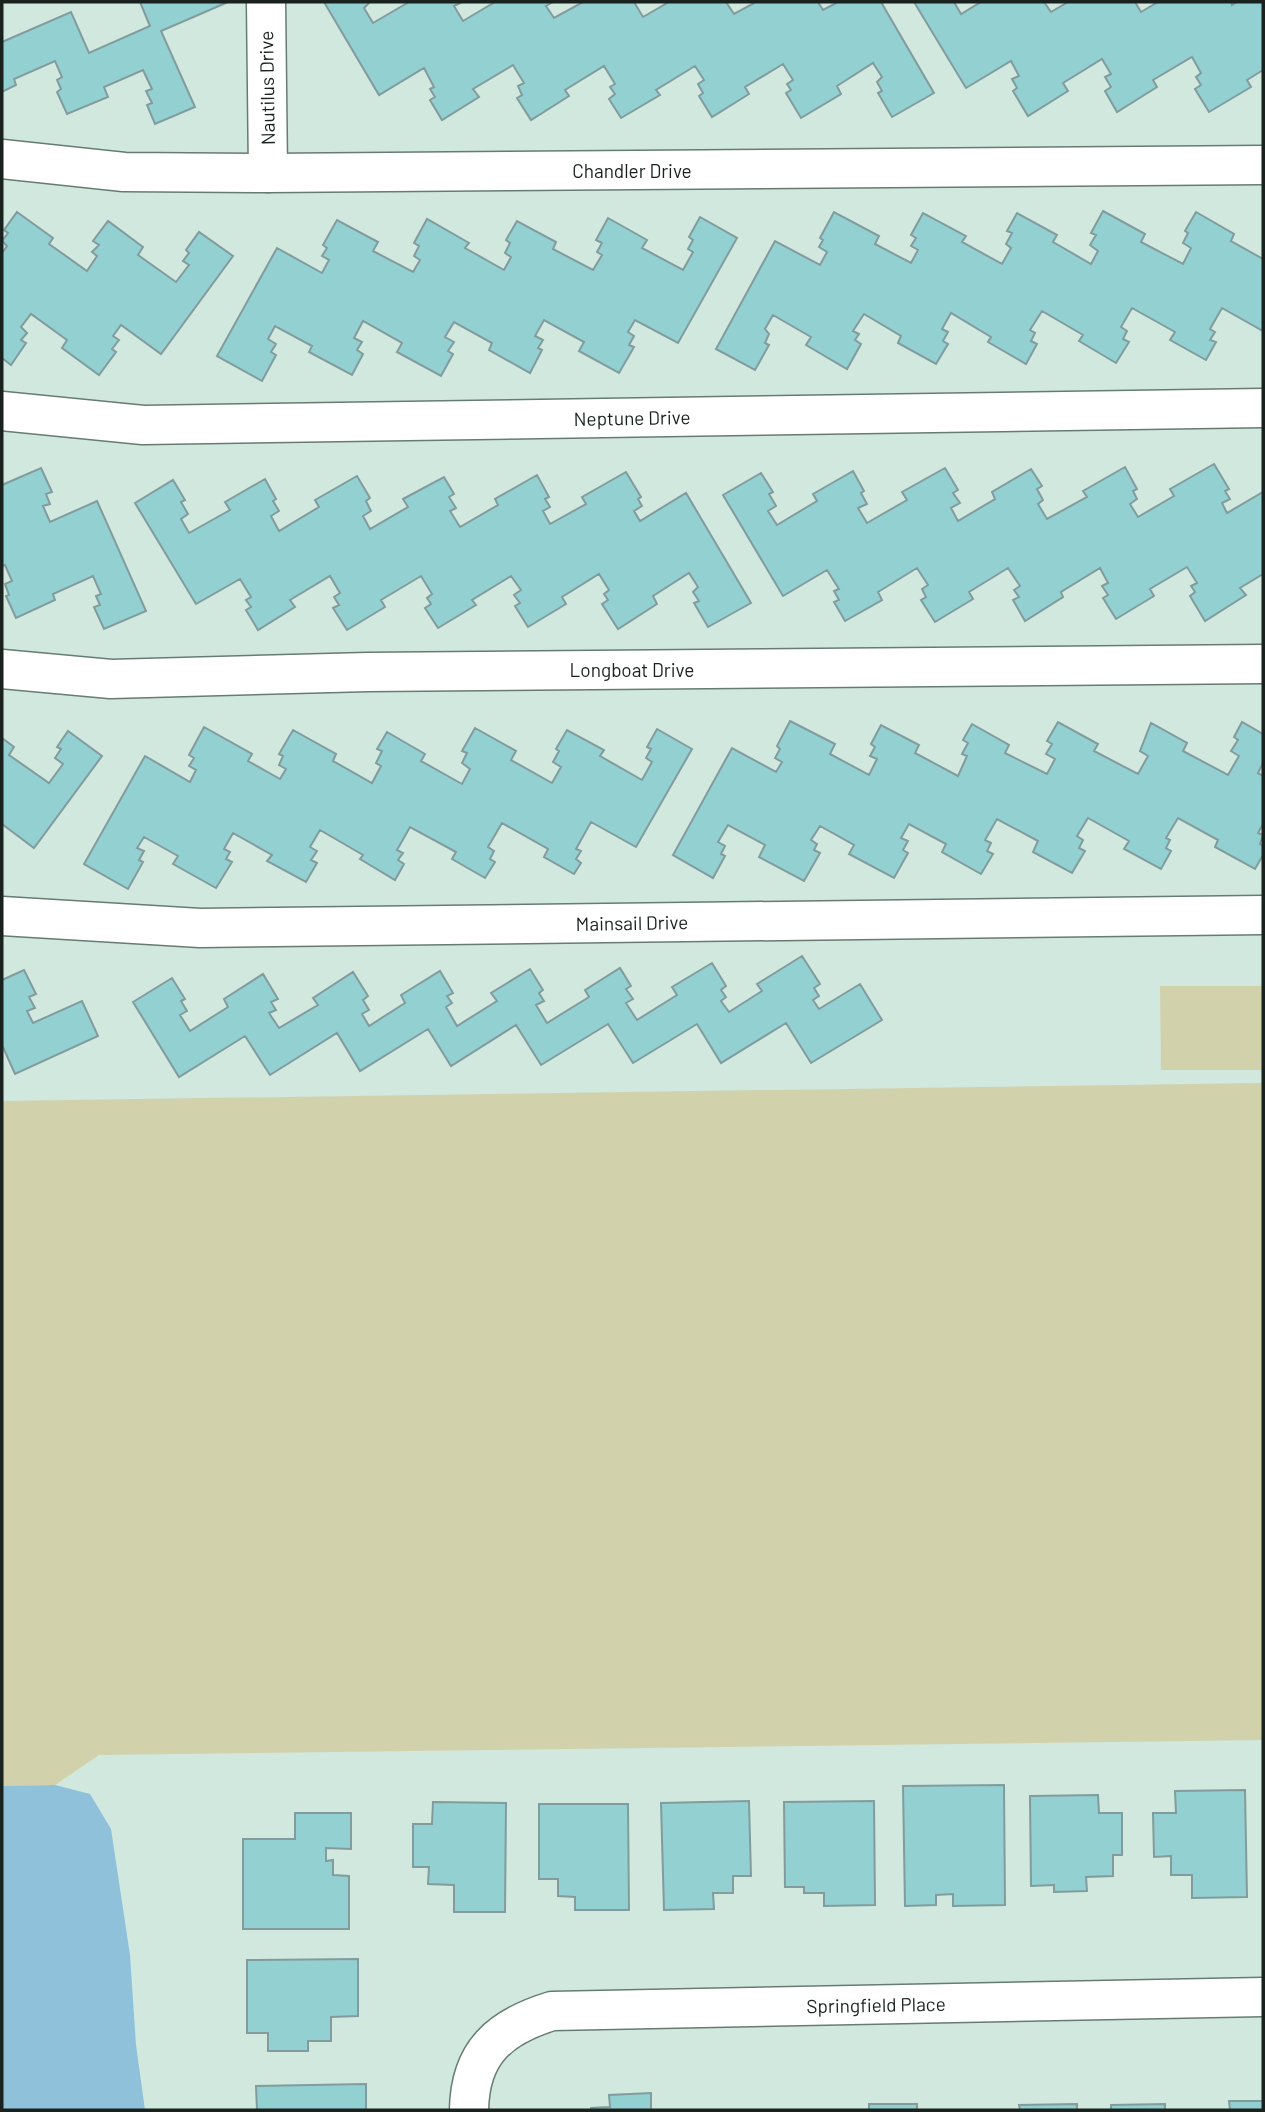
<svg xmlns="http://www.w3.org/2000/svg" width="1265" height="2112" viewBox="0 0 1265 2112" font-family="Barlow,sans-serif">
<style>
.green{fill:#d1d1ab}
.water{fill:#90c1da}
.building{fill:#93d0d2;stroke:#829c9d;stroke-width:2}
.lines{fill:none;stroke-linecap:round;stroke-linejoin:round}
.minor-casing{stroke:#667c73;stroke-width:41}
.minor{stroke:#fff;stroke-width:38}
.labels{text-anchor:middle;stroke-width:6;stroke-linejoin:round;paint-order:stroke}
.street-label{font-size:19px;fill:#19221f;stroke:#fff}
</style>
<rect width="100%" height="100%" fill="#d0e8de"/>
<g class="green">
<path d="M1160,986H1263V1070H1161Z"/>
<path d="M1263,1083V1740L99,1755L55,1785L2,1786V1101Z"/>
</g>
<path class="water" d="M55,1785L90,1794L111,1829L130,1955L136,2045L145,2110H2V1786Z"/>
<g class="building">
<path d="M140,2H228L161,31L195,107L155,124L147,105L152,103L146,91L152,89L143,70L104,87L108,97L67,114L57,92L61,89L57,80L62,77L55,61L14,79L16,85L2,92V42L71,12L89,53L150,26Z"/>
<path d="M324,2H370L364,8L373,23L409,2H462L454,6L463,21L495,2H553L546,6L554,18L583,2H634L643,17L669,2H726L734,14L756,2H818L823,10L838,2H881L934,93L892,117L878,93L882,91L877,82L882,77L873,63L837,86L841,94L801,118L786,93L791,90L787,84L793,80L783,64L745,87L749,94L712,117L699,96L703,93L698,84L704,80L695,66L656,90L660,95L621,118L609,99L615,94L610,87L615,84L604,66L565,90L569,96L531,120L517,98L522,95L518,86L524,83L513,65L473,89L479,97L442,120L430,100L435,97L430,89L434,87L424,68L379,95Z"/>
<path d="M914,2H954L961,14L981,2H1044L1051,12L1068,2H1135L1141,12L1158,2H1231L1232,5L1237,2H1263V70L1247,80L1251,87L1209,112L1195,89L1201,85L1196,77L1201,73L1192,57L1153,80L1157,87L1117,112L1105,91L1111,87L1105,77L1111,74L1102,59L1063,83L1068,91L1028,116L1013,91L1017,88L1012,79L1019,76L1011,61L966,88Z"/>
<path d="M1103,211L1145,234L1141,242L1183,264L1191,248L1183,243L1188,233L1185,231L1196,212L1234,234L1231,241L1263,259V331L1222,308L1210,329L1215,332L1210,340L1216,342L1206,360L1170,340L1175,332L1132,308L1121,327L1127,331L1123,339L1129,342L1116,363L1079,341L1083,335L1042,311L1030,330L1035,333L1031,341L1037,344L1026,364L988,342L991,337L951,313L942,329L948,332L943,341L948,344L936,364L898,343L901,336L864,314L853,331L859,334L855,340L861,344L847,369L806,345L811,337L773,315L765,329L769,334L765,343L769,345L755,370L716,349L775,241L820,265L827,252L819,247L823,240L820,238L834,212L879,236L875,244L911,263L918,250L911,246L916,238L911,235L923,213L966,236L962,242L1002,264L1011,248L1006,244L1012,233L1007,231L1017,213L1057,235L1053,242L1091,264L1098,251L1090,245L1096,235L1091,233Z"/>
<path d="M17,212L53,238L49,244L87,271L97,256L92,252L99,245L93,241L108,221L143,247L138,255L176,282L189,265L183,261L189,253L186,250L199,232L233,256L161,354L121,325L113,336L119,340L112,349L116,352L99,375L62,348L67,340L31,314L21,327L27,333L21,340L26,343L11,365L2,358V253L7,246L2,241L8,233L4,230Z"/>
<path d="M700,217L737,238L678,343L635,320L628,332L634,336L629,345L634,347L619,373L579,351L584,342L544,320L535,336L543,340L538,348L542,350L530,373L489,350L492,343L454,322L445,337L454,342L448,351L453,354L441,376L397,352L402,343L363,321L354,338L362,342L357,350L363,354L352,375L309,352L312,346L275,326L268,339L276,344L271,352L276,355L262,381L217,356L277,248L322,273L329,260L322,256L327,248L323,245L337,220L378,242L373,251L413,272L420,260L414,256L419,246L414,243L427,219L469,243L465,248L504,270L511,257L505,253L510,243L506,240L517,221L556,242L553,249L593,270L602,255L597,252L602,243L596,240L608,218L647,240L642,248L683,270L693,252L688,249L693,240L689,237Z"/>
<path d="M1214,464L1229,489L1225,491L1230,499L1222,503L1227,513L1263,492V574L1240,588L1246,595L1205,621L1190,596L1195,592L1191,586L1197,583L1187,567L1150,589L1154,596L1116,619L1103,598L1108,595L1102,586L1108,583L1100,568L1061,592L1063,597L1025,621L1013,600L1019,597L1014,590L1020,586L1008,568L969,592L973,599L935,622L921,600L926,597L922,589L928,585L917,568L878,592L882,600L845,621L834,602L839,600L834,591L839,589L827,570L783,596L723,495L761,473L773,492L769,494L776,506L768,511L777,525L817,501L813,494L853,471L864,491L861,493L867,504L858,508L867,523L907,500L902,492L945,468L958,490L953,493L960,503L951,508L958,521L995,499L992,492L1031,469L1042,486L1037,489L1043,500L1038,504L1047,519L1087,497L1083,491L1125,467L1137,489L1133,491L1137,499L1130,504L1138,517L1174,496L1170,489Z"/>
<path d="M41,468L52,492L46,494L50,504L43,506L50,522L97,501L146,611L104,629L94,607L100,605L96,596L101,594L93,576L53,594L55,600L16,618L6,596L9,595L5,584L12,581L5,565L2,566V485Z"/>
<path d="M626,472L641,497L638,499L642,506L634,511L640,521L686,493L751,603L708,627L694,603L699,601L693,592L698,587L689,573L653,596L657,604L618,629L602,604L608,600L604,594L609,590L599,574L562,597L566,604L528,627L515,606L520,603L514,595L521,590L511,576L472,600L476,605L438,628L425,608L431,604L427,598L432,594L421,576L381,600L385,607L347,630L333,608L339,605L334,597L340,593L330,576L290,600L295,607L258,630L246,610L251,607L246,600L251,597L240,579L196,604L135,503L173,480L185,500L181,502L188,514L181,519L189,533L230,510L225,502L265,479L276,499L273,501L279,511L271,516L279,531L319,507L315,500L357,476L370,498L366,501L371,511L363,516L370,529L408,507L403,499L444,477L454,494L449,497L456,508L450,511L460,527L498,505L495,499L537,475L549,497L545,499L550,507L543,511L550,524L586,504L582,497Z"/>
<path d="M790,721L835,744L830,754L869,775L877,759L870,756L875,747L871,744L881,725L919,745L915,753L958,776L967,756L962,754L968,743L963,740L972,724L1009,745L1005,753L1047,774L1055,759L1046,754L1052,744L1047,741L1058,722L1098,744L1094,751L1138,774L1148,756L1140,751L1151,723L1187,743L1183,751L1228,775L1239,756L1231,751L1238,740L1234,737L1242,722L1263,734V763L1258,773L1263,776V824L1258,833L1263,835L1260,844L1263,846V855L1255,869L1215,847L1218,840L1178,818L1166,838L1170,840L1166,848L1171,851L1161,869L1124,849L1129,841L1088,818L1077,836L1083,840L1079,848L1085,851L1072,873L1033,852L1038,841L997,819L985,840L991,843L987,851L993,854L981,874L942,852L946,844L909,824L901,838L908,841L903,850L908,853L894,878L849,854L854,845L820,826L811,840L817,844L814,850L820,853L804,881L759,857L765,845L728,825L718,842L725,846L721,854L725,856L713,878L673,855L732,748L776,772L782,762L775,758L780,749L777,746Z"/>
<path d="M204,727L252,754L248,761L280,779L286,769L279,765L283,756L279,754L293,730L336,754L333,761L372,783L381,766L376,763L382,751L377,749L387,732L425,754L421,761L462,784L470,769L462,763L467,753L462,751L475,728L516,751L511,760L552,783L561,767L553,762L559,751L556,749L567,730L604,750L600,756L642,780L652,762L646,758L651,749L647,747L657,729L692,749L636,847L591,822L576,849L581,851L576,859L581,863L574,874L544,857L548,849L502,823L488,847L494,851L490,859L495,862L485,878L452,859L456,852L410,827L397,850L403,853L398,860L404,864L395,880L360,859L363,855L320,830L310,847L317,851L311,860L317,863L306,882L267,861L272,855L233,833L224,849L230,852L226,859L232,862L216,888L173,864L178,856L144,837L137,848L144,851L139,860L143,862L128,889L84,864L145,756L190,782L196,770L189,766L194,758L189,755Z"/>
<path d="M68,731L102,756L34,848L2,824V738L14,747L9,755L49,783L63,764L55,758L61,749L57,747Z"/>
<path d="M802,956L820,984L814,988L819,996L813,1000L819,1009L860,984L882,1020L811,1063L786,1023L721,1063L697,1024L633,1063L608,1024L541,1065L516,1025L451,1066L428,1029L360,1071L337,1033L270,1075L245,1036L179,1077L133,1002L172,978L185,999L181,1001L187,1011L180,1015L190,1031L228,1007L224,999L263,974L278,999L271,1002L276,1010L269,1013L279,1028L318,1005L313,998L353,972L368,996L363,1000L369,1010L362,1014L369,1026L405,1003L401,995L440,971L453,993L447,996L452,1003L446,1007L457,1026L497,1001L491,993L530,969L543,990L539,993L544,1001L536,1005L547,1023L589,997L585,990L620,968L631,986L626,989L633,999L626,1003L637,1020L677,995L672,987L712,963L726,986L721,990L726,997L721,1001L729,1012L762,991L757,984Z"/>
<path d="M24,970L36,994L29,997L35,1008L27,1011L33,1023L82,1001L98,1036L15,1074L2,1045V980Z"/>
<path d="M1004,1785L1005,1905L953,1906V1894L936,1895V1905L905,1906L903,1786Z"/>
<path d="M1245,1790L1247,1897L1192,1898V1875H1171V1856L1154,1857L1153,1813H1176L1175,1791Z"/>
<path d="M1098,1795L1099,1813H1122V1855H1113V1876L1086,1877L1087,1891L1054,1892V1885L1031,1886L1030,1796Z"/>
<path d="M749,1801L751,1876H733V1893H713L714,1909L664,1910L661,1803Z"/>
<path d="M874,1801L875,1905L824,1906V1893H804V1887H785L784,1802Z"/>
<path d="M433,1802L506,1803L505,1912H454V1885L428,1884L429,1867H413V1824H432Z"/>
<path d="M539,1804H628L629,1910H575V1897L558,1896V1879H539Z"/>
<path d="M295,1813H351V1849L326,1848V1861L333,1860V1875L349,1876V1929H243V1839H295Z"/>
<path d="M358,1959V2016L331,2017V2041H308V2051H268V2033H247V1960Z"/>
<path d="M366,2084V2110H257L256,2086Z"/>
<path d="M651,2093V2110H591V2108L610,2107L609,2095Z"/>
<path d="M1229,2101H1263V2110H1230Z"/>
<rect x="869" y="2104" width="48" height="6"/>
<path d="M1077,2104V2110H1020L1019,2105Z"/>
<path d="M1165,2104V2110H1111V2105Z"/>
</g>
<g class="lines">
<g class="minor-casing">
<g id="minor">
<path d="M266,2L268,173"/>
<path d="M2,159L124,172L268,173L1263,165"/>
<path d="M2,411L143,425L1263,408"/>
<path d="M2,669L111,679L368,672L1263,664"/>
<path d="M2,916L200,928L1263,915"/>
<path d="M469,2110C470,2052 500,2027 552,2011L1263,1997"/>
</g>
</g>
<use href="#minor" class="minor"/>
</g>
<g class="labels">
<g class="street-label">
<text transform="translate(267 88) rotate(-91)" y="7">Nautilus Drive</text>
<text x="632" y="178">Chandler Drive</text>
<text transform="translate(632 418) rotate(-1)" y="7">Neptune Drive</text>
<text x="632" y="677">Longboat Drive</text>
<text transform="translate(632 923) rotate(-1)" y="7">Mainsail Drive</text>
<text transform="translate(876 2005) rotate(-1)" y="7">Springfield Place</text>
</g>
</g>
<rect width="1265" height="2112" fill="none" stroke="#19221f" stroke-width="7"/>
</svg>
